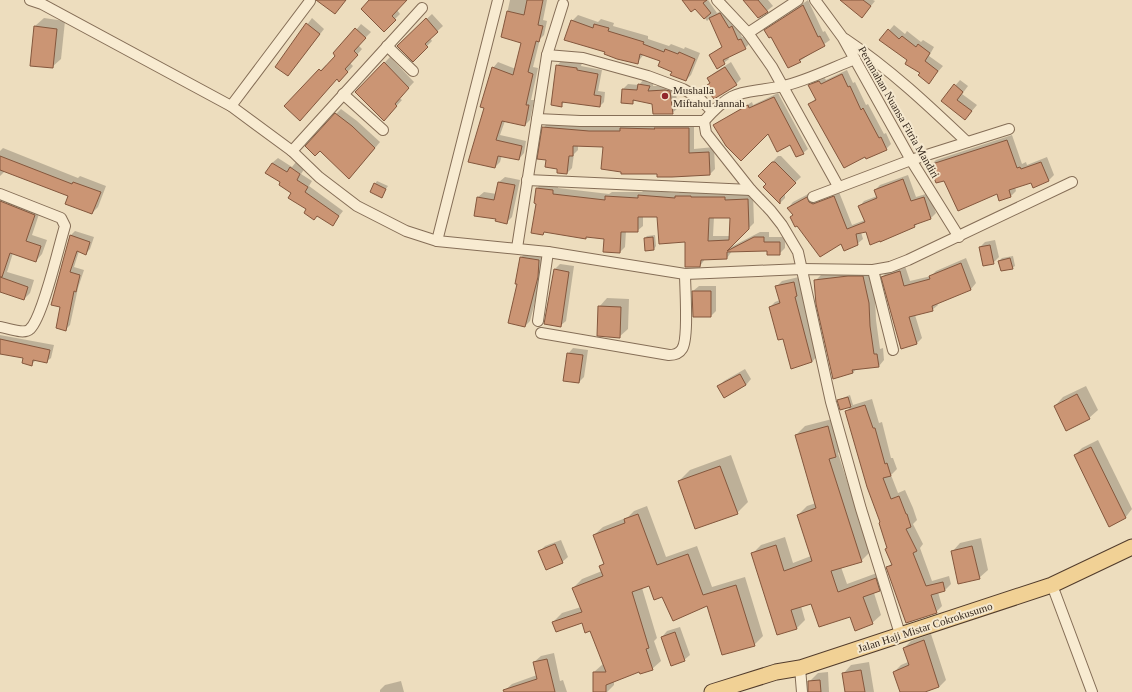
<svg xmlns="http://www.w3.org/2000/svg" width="1132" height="692" viewBox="0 0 1132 692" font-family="'Times New Roman',serif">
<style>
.shadow{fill:#0003;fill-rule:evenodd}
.building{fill:#cb9574;stroke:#84573d;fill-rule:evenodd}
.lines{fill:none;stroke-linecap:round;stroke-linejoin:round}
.minor-casing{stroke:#856e57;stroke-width:12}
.primary-casing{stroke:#523c2c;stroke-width:17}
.minor{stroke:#f8ebd1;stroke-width:10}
.primary{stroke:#f1d195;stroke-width:15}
.poi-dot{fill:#93282d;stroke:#f5e8ce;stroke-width:1.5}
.labels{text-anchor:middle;stroke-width:4;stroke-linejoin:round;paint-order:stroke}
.poi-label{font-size:11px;fill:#34271c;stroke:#f5e8ce;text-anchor:start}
.street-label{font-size:11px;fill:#34271c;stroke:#f5e8ce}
</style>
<rect width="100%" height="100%" fill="#edddbe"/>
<g class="shadow">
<path d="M371,0H406L397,10L400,14L384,30Z"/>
<path d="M510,0H547L543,20L547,21L544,35L540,39L533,67L538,68L531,100H534L530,120L525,125L505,121L500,135L526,141L524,153L519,159L502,155L500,162L495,167L485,108L493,68L498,62L516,69L522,42L502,37Z"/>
<path d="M683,0H708L717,13L724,10L733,25L736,23L742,37L745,36L749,44L745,48L727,56L729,59L718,67L710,55L723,46L710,18L707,21L696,7Z"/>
<path d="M744,0H768L773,6L759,17Z"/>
<path d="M808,0L823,32L825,31L830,40L800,61L765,30Z"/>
<path d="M842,0H873L875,1L866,12Z"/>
<path d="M432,14L443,26L430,38L432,41L413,60L404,40Z"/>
<path d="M578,15L598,22L601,19L614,23L613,26L648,36V39L669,46L671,44L684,49L685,47L700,53L691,75L686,80L661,60L644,54L637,63L606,52L572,21Z"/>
<path d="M44,18L65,21L61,59L52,67L35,26Z"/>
<path d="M312,18L324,29L293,69L277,66Z"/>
<path d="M361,24L371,32L358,45L362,49L350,63L353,66L345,75L285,106L326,65L327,66Z"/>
<path d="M894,25L905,34L907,31L921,42L923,40L934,47L929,56L943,66L929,82L909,60L881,40Z"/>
<path d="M390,57L414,82L399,98L402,100L389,114L356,92Z"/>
<path d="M561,61L582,63L581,66L602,70L598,91L605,92L604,102L600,106L565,101L561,106L557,66Z"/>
<path d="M731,62L741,79L736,84L705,88L711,82L709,78L714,73Z"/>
<path d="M847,70L853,83L855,82L866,105L868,104L884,134L886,133L891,144L886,149L810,104L816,98L809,86L814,81L824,77L826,80Z"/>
<path d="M644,79L654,81L653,86H675L678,108L672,113L653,103L636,99L632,103L623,89L628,84L639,85Z"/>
<path d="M960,80L968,86L962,94L977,105L965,119L942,101Z"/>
<path d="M778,93L808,149L803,153L791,144L769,132L715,125L752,102L753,105Z"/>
<path d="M341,109L357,121L380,142L355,172L336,114Z"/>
<path d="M549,122L694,123V149L714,147L715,169L710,174L658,173L604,146L578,145V150L574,154L572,168L567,173L547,159L543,128Z"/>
<path d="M1012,135L1022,164L1026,162L1027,165L1047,157L1054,175L1048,181L1031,182L1015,187L1016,191L1011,196L1000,200L997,193L944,179L931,165L936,160Z"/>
<path d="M3,148L78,178L80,176L106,186L98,207L92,213L69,196L5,171L0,176V151Z"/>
<path d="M778,156H781L801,177L785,192V198L780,203L768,184L759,176Z"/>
<path d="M278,158L292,167L296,162L305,168L301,174L312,181L309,186L343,211L332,225L318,215L314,219L308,209L282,182L272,163Z"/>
<path d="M908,175L916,197L929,193L936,213L931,218L919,222L915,226L861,232L863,239L857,244L842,242L794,214L788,208L793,202L812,192H839L852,225L865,220L859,207L864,201L877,196L875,190L880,185Z"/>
<path d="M505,177L520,180L512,217L506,223L497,219L478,197L484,192L497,194L499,182Z"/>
<path d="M377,181L388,186L381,196L375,184Z"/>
<path d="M542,183L558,185V188L609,194L612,192H642L644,190L679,193L681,191L730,192V195L753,194L754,223L729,248L760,232H769V237H785V248L779,254L768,250L732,251L727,258L705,259L700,266L686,241L658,216H643V226L637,231H626L625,247L620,252L605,238L587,236L585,238L545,231L543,233L537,203V188ZM714,217H731V236H713Z"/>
<path d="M13,198L41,208L32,235L47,240L42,254L36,261L13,253L7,272L34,280L30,293L24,299L0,286V227L7,204Z"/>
<path d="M75,231L94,237L90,249L86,253L79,251L74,267L84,270L78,288L70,325L65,330L62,306L53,304L71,235Z"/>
<path d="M655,235L656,246L654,249L645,238L647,236Z"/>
<path d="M995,240L999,257L993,263L980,247L985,242Z"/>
<path d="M527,252L544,255L543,271L530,321L525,326L519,284L516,283L521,257Z"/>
<path d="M1013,256L1015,266L1012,268L999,261L1002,258Z"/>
<path d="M966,258L976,283L971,289L937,303L938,305L932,310L915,315L922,338L916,344L882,277L888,271L905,266L910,281L931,276L936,271Z"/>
<path d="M560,264L574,266L566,321L560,326L554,270Z"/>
<path d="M855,271H869L875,297L876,320L880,349L883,348L884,360L879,366L856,369L853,373L815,281L821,275Z"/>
<path d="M799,277L804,305L817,356L812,362L783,338L770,307L775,302L780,300L777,286L782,281Z"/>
<path d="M699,286H716V311L711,316L693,291Z"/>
<path d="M607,298L629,299L628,329L619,337L599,307Z"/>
<path d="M0,335L54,345L51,358L46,362L36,360L32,364L24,357L0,353Z"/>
<path d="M573,348L588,350L584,377L579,382L568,354Z"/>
<path d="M745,369L751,379L746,385L724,397L719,386L724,381Z"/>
<path d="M1086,386L1098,410L1089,418L1055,406L1063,397Z"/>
<path d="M850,395L853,405L872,399L879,423L882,422L891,458H893L897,469L891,475L898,493L905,490L913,508L917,520L913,524L923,544L920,548L932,581L949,576L951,584L945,590L938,592L942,606L936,612L887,568L892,563L881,521L846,412L852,405L841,409L838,400Z"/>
<path d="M836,418L844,447L838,453L870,552L861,561L841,567L847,584L885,570L888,582L879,591L874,593L881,615L872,623L812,602L801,606L805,620L797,628L752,554L761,545L785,537L793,563L811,556L798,515L807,506L816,503L796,435L805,426Z"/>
<path d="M1098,440L1132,509L1125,518L1075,455L1082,448Z"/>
<path d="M731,455L748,502L737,513L679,481L690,470Z"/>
<path d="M647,506L666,557L697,546L712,587L745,577L763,636L754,645L708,604L663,595L650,585L642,588L657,638L654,641L661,661L652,669L640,671L614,681V685L607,692H594V672L603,664L591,630L582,622H553L562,613L581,607L573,588L582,579L602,571L600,566L605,562L594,535L603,527L628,517L634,511Z"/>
<path d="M981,538L988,570L979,578L952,552L960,543Z"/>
<path d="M561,540L568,557L562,562L539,552L545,546Z"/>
<path d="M680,627L690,655L684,660L662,637L667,631Z"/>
<path d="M931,634L946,680L939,687L922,692H901L894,672L901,665L908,662L904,648L911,641Z"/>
<path d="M554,653L560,681L563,680L567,692H506L505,690L512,684L537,675L534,662L541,656Z"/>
<path d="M869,662L874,692H845L843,674L851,665Z"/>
<path d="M828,672L829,692H811L810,681L818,673Z"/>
<path d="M401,681L404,692H380V690L385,685Z"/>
</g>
<g class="building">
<path d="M316,0H346L335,14Z"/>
<path d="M369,0H407L392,16L396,20L384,32L361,9Z"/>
<path d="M527,0H543L538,25L543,26L539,42L536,41L528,72L533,74L526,105H529L525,126L502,121L496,140L522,146L519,160L498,156L495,168L468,162L484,108L480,107L492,67L513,75L521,43L501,37L507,11L524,15Z"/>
<path d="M682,0H707L703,3L711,13L704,19L695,9L691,12Z"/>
<path d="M743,0H758L768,12L758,18Z"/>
<path d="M840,0H863L871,6L862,18Z"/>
<path d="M803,5L818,37L820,36L825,46L799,60L801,62L788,68L771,37L769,38L764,30Z"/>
<path d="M720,13L729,28L732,26L738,40L741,39L746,49L723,60L725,64L717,69L709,55L722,47L709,18Z"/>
<path d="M426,18L438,32L425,44L428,47L413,62L397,46Z"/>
<path d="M571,20L593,28L594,24L609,28L608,31L644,42L643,44L664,52L665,49L678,54L679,52L695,59L686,81L670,75L672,72L658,66L660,61L640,54L638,64L617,59L604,54L605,52L564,40Z"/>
<path d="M306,23L320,34L288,76L275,67Z"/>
<path d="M34,26L57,29L53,68L30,66Z"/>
<path d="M355,28L366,38L354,51L358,55L345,69L348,72L339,82L337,79L300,121L284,106L319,69L321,71L335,56L333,53Z"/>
<path d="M888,29L899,39L902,36L916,47L918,44L930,53L925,61L938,71L929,84L918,75L920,73L905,64L907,60L879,40Z"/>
<path d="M384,62L409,88L395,104L397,106L384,121L355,92Z"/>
<path d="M556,65L577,68V70L598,74L594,95L601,96L600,107L562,102V107L551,105Z"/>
<path d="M725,67L737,85L714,99L707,90L703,88L710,83L707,78Z"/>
<path d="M842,74L848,87L850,86L861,110L863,108L879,138L881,137L887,150L866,159L865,157L844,168L808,104L816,100L808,85L819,81L821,84Z"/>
<path d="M638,84L650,86L648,91L665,90L670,91L673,114H653L652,104L633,100V104L621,103L622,89L637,90Z"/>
<path d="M954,84L963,92L957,100L972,111L965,120L941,101Z"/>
<path d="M774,97L804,154L796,157L790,145L777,152L768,134L741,161L726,146L713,125L748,105L749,108Z"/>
<path d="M335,113L352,126L375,148L349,179L320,151L315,156L305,146Z"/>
<path d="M542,127L589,131H620V128L655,129L654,128H689V153L709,152L710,175L672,177H657V174H621V172L601,169L603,147L573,146V156H569L567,174L557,173V169L545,167L546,160L537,159Z"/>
<path d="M1007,140L1017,168L1020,167L1021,169L1041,162L1049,181L1033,188L1031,183L1009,190L1011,197L999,201L997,194L958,211L944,181L936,183L929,165Z"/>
<path d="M0,156L72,184L73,182L101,192L92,214L65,204L68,196L0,170Z"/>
<path d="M772,162H775L796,183L780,199V204L763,187L766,184L758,176Z"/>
<path d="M272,163L287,172L290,167L300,174L297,180L308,187L305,192L339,216L333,226L317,216L314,220L304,213L306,209L288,198L291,193L279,185L280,182L265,173Z"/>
<path d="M903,179L911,201L924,197L931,219L914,225L915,227L880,242V241L870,245L866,232L856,234L858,245L844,251L841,244L820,257L797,226L795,227L790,217L793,215L787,208L807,197L809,202L813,204L834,196L847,229L865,222L858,206L877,198L874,190Z"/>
<path d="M498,182L515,185L507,224L495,221L496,219L474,216L477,197L494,200Z"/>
<path d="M374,183L386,189L382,198L370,192Z"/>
<path d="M536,188L553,190V194L605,200V196L638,198V195L675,198V196H691V197H725V200L748,199L749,229L727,251L754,237H764V242H780V255H767V251L727,252V259L701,260L700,267H685V242L659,244L657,217H638V232H621L620,253L603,252L604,239L586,237V239L544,232L543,235L531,233L536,204L534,203ZM709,218H730L729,240L708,241Z"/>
<path d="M0,201L35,215L26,241L41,246L36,262L10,253L2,277H0Z"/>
<path d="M70,235L90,242L86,255L77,251L70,272L80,275L76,292L74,291L66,331L56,328L60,307L51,305Z"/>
<path d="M653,237L654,250L645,251L644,238Z"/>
<path d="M990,245L994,264L983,266L979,247Z"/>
<path d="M520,257L539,260L538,277L525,327L508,323L517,284H515Z"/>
<path d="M1010,258L1013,269L1001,271L998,261Z"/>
<path d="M961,263L971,290L932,306L933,311L909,317L917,344L901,349L881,277L900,271L904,286L930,279L929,276Z"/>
<path d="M554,269L569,272L561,327L544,324Z"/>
<path d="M848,276H863L869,303L870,326L874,354H877L879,367L852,370L853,373L833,379L816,304L814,280Z"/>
<path d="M0,277L28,287L24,300L0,292Z"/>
<path d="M794,282L797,296L795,297L812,362L791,369L783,339L778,340L769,307L780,303L775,286Z"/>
<path d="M692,291H711V317H693Z"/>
<path d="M598,306L621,307L620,338L597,336Z"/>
<path d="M0,339L50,350L47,363L33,360L32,366L22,363L23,358L0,354Z"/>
<path d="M567,353L583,355L579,383L563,381Z"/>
<path d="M740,374L746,385L724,398L717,386Z"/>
<path d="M1077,394L1090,419L1066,431L1054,406Z"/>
<path d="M848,397L851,407L840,410L837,400Z"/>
<path d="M865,405L873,428H875L885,464L887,463L891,476L883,478L891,499L899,496L906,514H907L911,527L906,529L917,551L913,553L926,586L943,582L945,591L931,595L937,613L906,623L886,567L892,565L885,549L887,548L879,523L880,522L867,487L845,411Z"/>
<path d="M828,426L836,457L829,459L862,562L831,571L838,592L876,578L880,591L863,597L873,624L855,631L850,617L819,627L811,604L791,610L797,629L777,635L751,553L776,545L784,571L812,561L797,515L816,508L795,435Z"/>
<path d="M1091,447L1126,518L1109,527L1074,455Z"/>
<path d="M720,466L738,514L695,529L678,481Z"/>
<path d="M638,514L657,565L688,554L703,595L736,585L755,646L722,655L707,606L673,621L662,597L654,600L649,586L632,592L649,648L646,649L653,670L640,674L639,672L606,685V692H593V672H606L590,631L585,633L582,623L556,632L552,622L582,612L572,588L603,576L599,566L604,564L593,535L625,523L624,519Z"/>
<path d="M555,544L563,563L546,570L538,551Z"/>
<path d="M972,546L980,579L958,584L951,551Z"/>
<path d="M675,632L685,661L671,666L661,637Z"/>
<path d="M924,640L939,687L925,692H900L893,672L909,665L903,648Z"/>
<path d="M547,659L555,692H504L503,690L537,679L533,662Z"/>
<path d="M861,670L865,692H845L842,673Z"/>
<path d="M820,680L821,692H808V681Z"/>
</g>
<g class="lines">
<g class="minor-casing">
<g id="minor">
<path d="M30,0L42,4L231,106L292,151L319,177L357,206L406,231L437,241L548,252L685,274L802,269L873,270L890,267L908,260L1072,182"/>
<path d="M717,0L748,33L772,67L838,186"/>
<path d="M815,0L843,38L911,160L959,237"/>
<path d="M748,33L798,0"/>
<path d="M845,39C890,69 928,105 967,142"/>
<path d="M387,46L413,71"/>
<path d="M547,55L583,58L648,76L683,89L699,98L712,111"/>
<path d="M343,94L383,130"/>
<path d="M231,106L310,1"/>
<path d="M537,119L580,121H704C735,86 741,95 783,86C804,82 834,67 855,59"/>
<path d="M704,121L706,133L751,190L771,211L782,225L798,252L831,402L861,509L900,634"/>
<path d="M292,151L422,8"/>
<path d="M527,180L751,190"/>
<path d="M0,194L61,218L65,226C59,245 43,317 30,329C24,335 8,328 0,327"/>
<path d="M813,197L911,160L1009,129"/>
<path d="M437,241L498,0"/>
<path d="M517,248L547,55L563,4"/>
<path d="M873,270L893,350"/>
<path d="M538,321L548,252"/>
<path d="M541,333L669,355C674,355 679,354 682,349C689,339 685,288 685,274"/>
<path d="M1052,585L1092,692"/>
<path d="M800,668L802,692"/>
</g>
</g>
<g class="primary-casing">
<path id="primary" d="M712,692L776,672L800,668L1052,585L1132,547"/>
</g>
<use href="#minor" class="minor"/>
<use href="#primary" class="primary"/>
</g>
<circle class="poi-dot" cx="665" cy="96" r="4"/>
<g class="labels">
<g class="poi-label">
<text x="673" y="94">Mushalla<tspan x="673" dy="13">Miftahul Jannah</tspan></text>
</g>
<g class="street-label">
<text transform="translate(899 112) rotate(60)" y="4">Perumahan Nuansa Fitria Mandiri</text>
<text transform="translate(925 627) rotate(-18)" y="4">Jalan Haji Mistar Cokrokusumo</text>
</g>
</g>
</svg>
